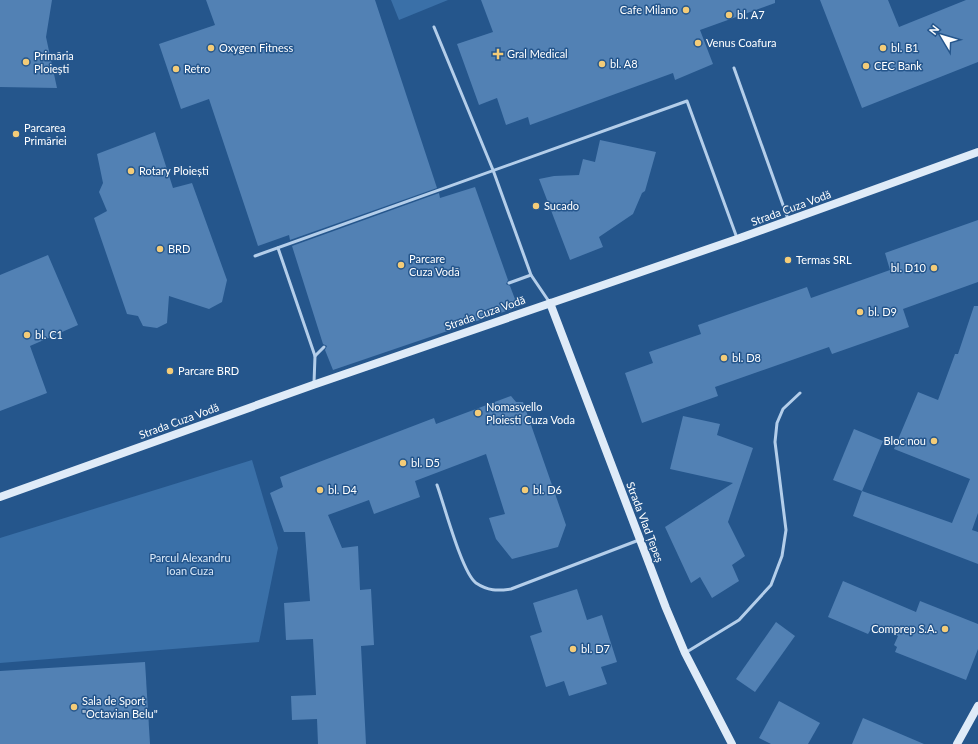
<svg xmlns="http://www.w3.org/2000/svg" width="978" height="744" viewBox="0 0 978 744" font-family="Lato,sans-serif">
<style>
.park{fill:#3a70a8}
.building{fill:#5281b4}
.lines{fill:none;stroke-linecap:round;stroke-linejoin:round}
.service{stroke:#b4ceea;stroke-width:3}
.secondary{stroke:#dfebf8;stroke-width:8}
.poi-dot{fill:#f4cc78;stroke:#25568c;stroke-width:1.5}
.labels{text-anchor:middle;stroke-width:3;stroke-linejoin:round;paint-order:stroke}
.poi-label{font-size:11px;fill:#fff;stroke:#25568c;text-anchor:start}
.street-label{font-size:11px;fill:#fff;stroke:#25568c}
.park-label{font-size:11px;fill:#d8e8f8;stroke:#25568c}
</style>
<rect width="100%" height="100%" fill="#25568c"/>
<g class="park">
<path d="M391,0H448L399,20Z"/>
<path d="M252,460L278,548L259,642L0,663V538Z"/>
</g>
<g class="building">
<path d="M0,0H52L46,37L57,88L0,87Z"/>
<path d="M206,0H375L437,188L290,240L289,235L258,246L209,99L181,109L159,44L215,25Z"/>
<path d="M481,0H775V3L700,30L713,64L675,80L673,73L530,125L528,117L506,125L497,98L479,105L457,44L493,32Z"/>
<path d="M820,0H888L899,27L966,0H978V62L862,108Z"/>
<path d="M155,132L173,188L192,183L227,280L222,302L209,309L169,296L167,323L157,328L143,326L138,316L127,314L94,218L107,211L99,192L103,183L97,154Z"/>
<path d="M600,140L656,152L645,191L642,193L633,214L599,237L603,247L570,260L539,179L554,176L579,175L583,159L595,162Z"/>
<path d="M475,187L508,280L506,284L510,286L518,307L333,370L325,350L327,346L323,344L292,246L439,193L440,198Z"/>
<path d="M978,220V282L903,309L909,327L832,354L829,347L715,387L718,396L642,423L625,373L653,363L649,352L701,334L698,325L807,287L811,298L890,270L885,253Z"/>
<path d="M48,255L78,325L30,346L47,393L0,411V275Z"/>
<path d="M974,306H978V513L972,530L978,532V564L853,516L862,491L952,523L970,479L894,449L918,392L938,400L955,354H958Z"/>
<path d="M511,396L516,402H523L566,525L558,547L512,559L496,539L489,518L505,514L486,454L415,481L420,497L374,514L369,500L328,515L342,548L358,546L360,590L371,589L374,645L361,646L366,744H318L317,719L292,720L291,696L316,695L313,639L286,640L284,603L310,601L305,532H284L270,493L283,487L280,477L434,418L436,424Z"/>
<path d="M683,416L720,424L717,435L753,448L728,522L745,556L732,565L739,581L712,598L700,577L691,583L665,527L733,483L670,469Z"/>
<path d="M854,429L883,441L862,491L833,480Z"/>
<path d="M843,581L916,612L920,601L978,624V649L966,680L895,652L897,647L894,645L898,636L874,624L868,634L828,617Z"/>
<path d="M577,589L587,620L602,615L617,662L601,667L607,684L569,696L564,681L546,687L530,636L542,632L533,603Z"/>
<path d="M776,622L795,636L755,692L736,679Z"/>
<path d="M145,662L150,744H0V671Z"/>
<path d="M779,701L820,723L808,744H771L759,738Z"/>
<path d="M863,718L924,744H852Z"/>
</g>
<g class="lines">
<g class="service">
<path d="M434,27L493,170L531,275L550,303"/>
<path d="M734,68L788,219"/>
<path d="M278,248L315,356"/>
<path d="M255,256L687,101L737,238"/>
<path d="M509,283L531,275"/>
<path d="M314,383L315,356L324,347"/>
<path d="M437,485C444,504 462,573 476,583C488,591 497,591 511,589L639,540"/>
<path d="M685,653L739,620L771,585L782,556L786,530L775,442L777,423L783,409L800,393"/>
</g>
<g class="secondary">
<path d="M550,303L666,608L685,653L732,744"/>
<path d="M0,497L313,385L737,239L978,152"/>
<path d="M957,744L978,706"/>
</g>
</g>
<g class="poi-dot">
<circle cx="686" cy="10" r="4"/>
<circle cx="729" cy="15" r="4"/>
<circle cx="698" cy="43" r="4"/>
<circle cx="211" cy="48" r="4"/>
<circle cx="883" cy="48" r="4"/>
<path d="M496 48h4v4h4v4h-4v4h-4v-4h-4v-4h4z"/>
<circle cx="26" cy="62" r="4"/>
<circle cx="602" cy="64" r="4"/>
<circle cx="866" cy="66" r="4"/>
<circle cx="176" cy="69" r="4"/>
<circle cx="16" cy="134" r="4"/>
<circle cx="131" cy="171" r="4"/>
<circle cx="536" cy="206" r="4"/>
<circle cx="160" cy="249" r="4"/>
<circle cx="788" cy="260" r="4"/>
<circle cx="401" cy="265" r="4"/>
<circle cx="934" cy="268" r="4"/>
<circle cx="860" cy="312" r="4"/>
<circle cx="27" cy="335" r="4"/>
<circle cx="724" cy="358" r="4"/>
<circle cx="170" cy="371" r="4"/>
<circle cx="478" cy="413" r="4"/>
<circle cx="934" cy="441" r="4"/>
<circle cx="403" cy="463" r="4"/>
<circle cx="320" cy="490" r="4"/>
<circle cx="525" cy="490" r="4"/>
<circle cx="945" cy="629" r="4"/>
<circle cx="573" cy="649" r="4"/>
<circle cx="74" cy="707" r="4"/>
</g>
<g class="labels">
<g class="poi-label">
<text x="678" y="14" text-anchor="end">Cafe Milano</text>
<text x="737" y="19">bl. A7</text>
<text x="706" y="47">Venus Coafura</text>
<text x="219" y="52">Oxygen Fitness</text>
<text x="891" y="52">bl. B1</text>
<text x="507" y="58">Gral Medical</text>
<text x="34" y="60">Primăria<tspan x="34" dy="13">Ploiești</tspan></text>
<text x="610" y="68">bl. A8</text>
<text x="874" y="70">CEC Bank</text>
<text x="184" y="73">Retro</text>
<text x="24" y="132">Parcarea<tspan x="24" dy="13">Primăriei</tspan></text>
<text x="139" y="175">Rotary Ploiești</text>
<text x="544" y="210">Sucado</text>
<text x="168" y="253">BRD</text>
<text x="409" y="263">Parcare<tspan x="409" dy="13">Cuza Vodă</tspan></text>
<text x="796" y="264">Termas SRL</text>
<text x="926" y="272" text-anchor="end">bl. D10</text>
<text x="868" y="316">bl. D9</text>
<text x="35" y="339">bl. C1</text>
<text x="732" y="362">bl. D8</text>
<text x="178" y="375">Parcare BRD</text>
<text x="486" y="411">Nomasvello<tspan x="486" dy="13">Ploiesti Cuza Voda</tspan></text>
<text x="926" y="445" text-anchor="end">Bloc nou</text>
<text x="411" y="467">bl. D5</text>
<text x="328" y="494">bl. D4</text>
<text x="533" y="494">bl. D6</text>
<text x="937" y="633" text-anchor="end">Comprep S.A.</text>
<text x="581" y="653">bl. D7</text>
<text x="82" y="705">Sala de Sport<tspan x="82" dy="13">"Octavian Belu"</tspan></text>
</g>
<g class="street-label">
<text transform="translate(791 208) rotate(-20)" y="4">Strada Cuza Vodă</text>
<text transform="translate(485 313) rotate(-19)" y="4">Strada Cuza Vodă</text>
<text transform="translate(179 421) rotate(-20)" y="4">Strada Cuza Vodă</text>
<text transform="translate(645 522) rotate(69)" y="4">Strada Vlad Țepeș</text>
</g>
<g class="park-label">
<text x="190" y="562">Parcul Alexandru<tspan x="190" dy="13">Ioan Cuza</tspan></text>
</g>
</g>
<g transform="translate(942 36) rotate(308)" stroke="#25568c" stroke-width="3" paint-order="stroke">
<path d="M0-3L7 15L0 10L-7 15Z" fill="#ffffff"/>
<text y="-6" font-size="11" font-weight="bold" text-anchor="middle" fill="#ffffff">N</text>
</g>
</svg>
